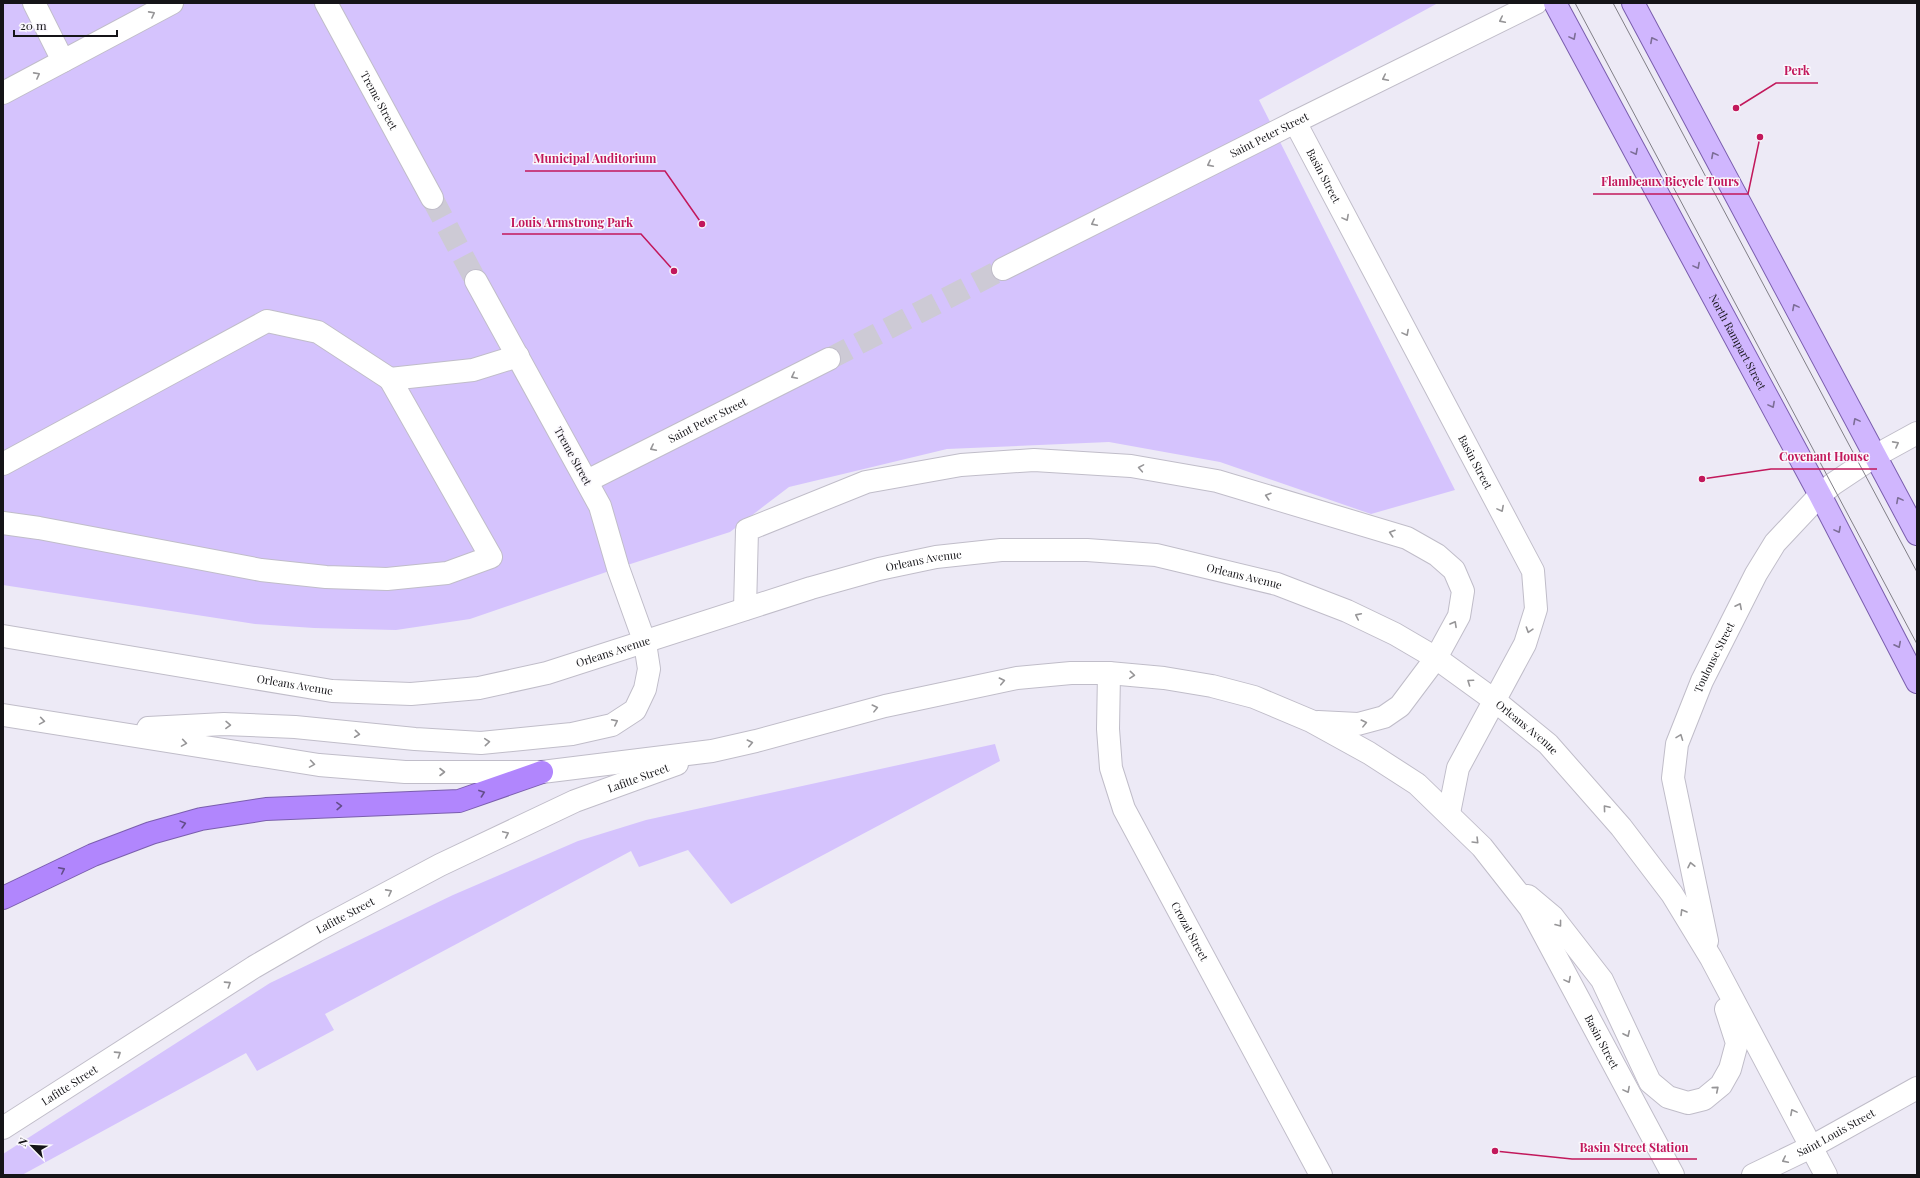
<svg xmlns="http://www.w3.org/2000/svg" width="1920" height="1178" viewBox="0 0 1920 1178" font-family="'Playfair Display',serif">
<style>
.green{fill:#d5c3fd}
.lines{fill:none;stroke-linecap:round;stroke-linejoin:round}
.minor-tunnel{stroke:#cdcad5;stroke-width:22;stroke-dasharray:22 11;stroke-linecap:butt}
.minor-casing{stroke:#c0bdc9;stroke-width:24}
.major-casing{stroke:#7a5ead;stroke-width:24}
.highway-casing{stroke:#7a5ead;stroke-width:24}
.minor{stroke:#fff;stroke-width:22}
.major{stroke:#d0b6fe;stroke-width:22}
.highway{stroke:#b186fd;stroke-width:22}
.tram{stroke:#817f87;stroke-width:1}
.oneway{stroke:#969597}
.oneway2{stroke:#7c6d96}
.oneway3{stroke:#634d8a}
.labels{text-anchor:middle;stroke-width:3;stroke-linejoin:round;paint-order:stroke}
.street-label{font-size:11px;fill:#151418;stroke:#faf8fd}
.leader{fill:none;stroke:#c2185b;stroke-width:1.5}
.callout-dot{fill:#c2185b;stroke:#faf8fd;stroke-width:1.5}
.callout-label{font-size:12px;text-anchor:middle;font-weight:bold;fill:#c2185b;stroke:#faf8fd;stroke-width:3;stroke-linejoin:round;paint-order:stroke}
</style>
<rect width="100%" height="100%" fill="#edeaf6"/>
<g class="green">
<path d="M3,3H1438L1259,100L1455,490L1371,514L1220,462L1109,442L947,449L789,487L730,532L618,568L470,619L396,630L314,628L255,624L3,585Z"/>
<path d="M995,744L1000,761L731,904L688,850L639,867L631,851L325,1014L334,1030L257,1071L246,1053L22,1175H3V1154L270,983L453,895L578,841L646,820Z"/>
</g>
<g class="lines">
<g class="minor-tunnel">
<path d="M432,198L476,281"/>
<path d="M829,359L1003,269"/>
</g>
<g class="minor-casing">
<g id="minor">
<path d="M34,3L63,61"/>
<path id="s1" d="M326,3L432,198"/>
<path d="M3,93L172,3"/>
<path id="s2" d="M1295,122L1533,571L1536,609L1525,644L1458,768L1449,813"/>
<path id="s3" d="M1003,269L1295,122L1536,3"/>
<path d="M3,464L267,321L318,332L390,379"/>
<path id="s4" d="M587,481L829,359"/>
<path d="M3,523L39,528L261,570L326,577L387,579L447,573L491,557L390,379L473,370L518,356"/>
<path d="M745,609L747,530L866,482L961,465L1034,460L1131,466L1217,481L1407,538L1437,555L1454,570L1463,591L1459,616L1436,658L1400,706L1384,717L1358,724L1318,722"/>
<path id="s5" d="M3,636L332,691L411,694L479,688L547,673L811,588L879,569L936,557L1001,550H1087L1156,555L1277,584L1347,611L1395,634L1436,658L1494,700L1548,744L1621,827L1672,894L1711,958L1826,1175"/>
<path id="s6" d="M1109,673L1108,729L1111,768L1124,809L1321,1175"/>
<path id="s7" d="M3,715L319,765L405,772H542L712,751L756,741L885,706L1017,678L1071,673H1109L1164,678L1212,686L1254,697L1311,721L1369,753L1417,784L1482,847L1530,908L1673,1175"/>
<path d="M148,728L224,724L295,727L415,739L481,743L572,734L612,725L635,710L645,689L649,669L645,643L618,568L600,506L476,281"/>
<path d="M1528,896L1553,917L1602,980L1650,1082L1668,1097L1688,1103L1704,1099L1721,1085L1730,1069L1737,1043L1726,1009"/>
<path id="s8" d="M1707,941L1673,778L1677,744L1702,681L1756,574L1775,543L1820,495L1833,484L1875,456L1917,433"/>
<path id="s9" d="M3,1128L254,967L316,931L440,865L575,801L677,764"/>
<path id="s10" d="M1753,1175L1811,1147L1917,1088"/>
</g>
</g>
<g class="major-casing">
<g id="major">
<path id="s11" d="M1555,3L1820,495L1917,682"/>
<path d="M1633,3L1917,534"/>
</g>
</g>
<g class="highway-casing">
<path id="highway" d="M3,898L93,855L151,833L201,819L266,809L459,801L542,772"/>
</g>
<use href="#minor" class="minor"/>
<use href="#major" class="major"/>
<use href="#highway" class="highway"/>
<g class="tram">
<path d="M1575,3L1917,644"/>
<path d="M1613,3L1917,572"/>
</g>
</g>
<defs><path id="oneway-chevron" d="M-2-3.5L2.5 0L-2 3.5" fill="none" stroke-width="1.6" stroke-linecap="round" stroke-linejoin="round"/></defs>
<g class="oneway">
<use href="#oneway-chevron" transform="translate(152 14) rotate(-28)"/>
<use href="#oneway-chevron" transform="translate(1502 20) rotate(154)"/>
<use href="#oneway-chevron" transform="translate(37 75) rotate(-28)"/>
<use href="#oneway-chevron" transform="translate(1385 78) rotate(154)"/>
<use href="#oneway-chevron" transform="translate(1210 164) rotate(153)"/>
<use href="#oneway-chevron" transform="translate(1346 218) rotate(62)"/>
<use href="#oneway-chevron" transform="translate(1094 223) rotate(153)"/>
<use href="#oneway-chevron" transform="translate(1406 333) rotate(62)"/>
<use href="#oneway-chevron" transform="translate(794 376) rotate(153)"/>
<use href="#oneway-chevron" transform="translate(1896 444) rotate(-28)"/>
<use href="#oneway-chevron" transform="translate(653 448) rotate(153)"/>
<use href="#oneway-chevron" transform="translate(1141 468) rotate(-170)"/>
<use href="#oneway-chevron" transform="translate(1268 496) rotate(-163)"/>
<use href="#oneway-chevron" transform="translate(1501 509) rotate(62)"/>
<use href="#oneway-chevron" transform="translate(1392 533) rotate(-162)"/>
<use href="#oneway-chevron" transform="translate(1739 606) rotate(-63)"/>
<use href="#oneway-chevron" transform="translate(1358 616) rotate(-154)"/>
<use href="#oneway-chevron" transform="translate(1454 624) rotate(-61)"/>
<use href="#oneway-chevron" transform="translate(1529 630) rotate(108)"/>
<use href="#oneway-chevron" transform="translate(1132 675) rotate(5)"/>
<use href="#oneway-chevron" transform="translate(1002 681) rotate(-12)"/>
<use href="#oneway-chevron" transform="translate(1470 682) rotate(-145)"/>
<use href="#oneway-chevron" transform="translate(875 708) rotate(-14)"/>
<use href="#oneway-chevron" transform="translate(42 721) rotate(9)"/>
<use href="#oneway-chevron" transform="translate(615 722) rotate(-27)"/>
<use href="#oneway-chevron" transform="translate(1364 723) rotate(-14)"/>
<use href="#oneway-chevron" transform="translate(228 725) rotate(1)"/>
<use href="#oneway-chevron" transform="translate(357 734) rotate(6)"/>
<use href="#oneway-chevron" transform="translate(1680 737) rotate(-69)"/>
<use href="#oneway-chevron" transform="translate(487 742) rotate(-5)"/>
<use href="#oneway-chevron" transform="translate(184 743) rotate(9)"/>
<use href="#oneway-chevron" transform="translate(750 743) rotate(-13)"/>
<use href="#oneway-chevron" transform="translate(312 764) rotate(9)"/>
<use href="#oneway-chevron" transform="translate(442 772)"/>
<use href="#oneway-chevron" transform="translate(1606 808) rotate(-130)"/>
<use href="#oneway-chevron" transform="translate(506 834) rotate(-25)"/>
<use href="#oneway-chevron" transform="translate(1476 841) rotate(45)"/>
<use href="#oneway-chevron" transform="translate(1691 865) rotate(-102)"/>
<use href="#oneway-chevron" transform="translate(389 892) rotate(-28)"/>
<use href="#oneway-chevron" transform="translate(1683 912) rotate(-121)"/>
<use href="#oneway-chevron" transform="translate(1559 924) rotate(52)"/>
<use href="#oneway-chevron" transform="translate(1568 980) rotate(62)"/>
<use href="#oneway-chevron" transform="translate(228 984) rotate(-33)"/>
<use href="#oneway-chevron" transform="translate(1627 1034) rotate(65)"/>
<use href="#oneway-chevron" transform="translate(118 1054) rotate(-33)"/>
<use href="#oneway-chevron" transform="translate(1716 1089) rotate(-40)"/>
<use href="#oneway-chevron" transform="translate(1627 1090) rotate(62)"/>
<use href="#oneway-chevron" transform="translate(1793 1112) rotate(-118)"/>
<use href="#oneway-chevron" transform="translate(1785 1160) rotate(154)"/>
</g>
<g class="oneway2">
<use href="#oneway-chevron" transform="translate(1573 37) rotate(62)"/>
<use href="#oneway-chevron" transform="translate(1653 40) rotate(-118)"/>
<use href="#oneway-chevron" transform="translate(1635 152) rotate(62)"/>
<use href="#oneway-chevron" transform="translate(1714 155) rotate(-118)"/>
<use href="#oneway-chevron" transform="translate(1697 266) rotate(62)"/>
<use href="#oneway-chevron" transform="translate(1795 307) rotate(-118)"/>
<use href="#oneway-chevron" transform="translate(1772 405) rotate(62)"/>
<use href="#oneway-chevron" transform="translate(1856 421) rotate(-118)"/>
<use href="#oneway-chevron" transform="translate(1899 500) rotate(-118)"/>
<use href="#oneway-chevron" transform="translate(1838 530) rotate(62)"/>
<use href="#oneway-chevron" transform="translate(1898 645) rotate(63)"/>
</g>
<g class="oneway3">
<use href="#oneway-chevron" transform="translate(482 793) rotate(-20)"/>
<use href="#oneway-chevron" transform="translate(339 806) rotate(-2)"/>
<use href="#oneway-chevron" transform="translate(183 824) rotate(-15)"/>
<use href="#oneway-chevron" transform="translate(62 870) rotate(-26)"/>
</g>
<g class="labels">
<g class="street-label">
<text dy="4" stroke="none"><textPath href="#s1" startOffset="111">Treme Street</textPath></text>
<text dy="4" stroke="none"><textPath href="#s3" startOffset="298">Saint Peter Street</textPath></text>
<text dy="4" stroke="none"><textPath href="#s2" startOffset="61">Basin Street</textPath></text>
<text dy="4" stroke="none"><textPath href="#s11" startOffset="385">North Rampart Street</textPath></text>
<text dy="4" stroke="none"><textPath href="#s4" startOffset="135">Saint Peter Street</textPath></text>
<text transform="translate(573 456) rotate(61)" y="4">Treme Street</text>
<text dy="4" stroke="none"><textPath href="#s2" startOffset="385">Basin Street</textPath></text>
<text dy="4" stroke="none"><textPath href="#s5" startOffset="944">Orleans Avenue</textPath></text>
<text dy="4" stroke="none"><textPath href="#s5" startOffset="1268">Orleans Avenue</textPath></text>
<text dy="4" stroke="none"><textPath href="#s5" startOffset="620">Orleans Avenue</textPath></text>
<text dy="4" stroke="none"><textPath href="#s8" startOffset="295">Toulouse Street</textPath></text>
<text dy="4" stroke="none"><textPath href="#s5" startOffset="296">Orleans Avenue</textPath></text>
<text dy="4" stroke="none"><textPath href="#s5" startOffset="1592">Orleans Avenue</textPath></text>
<text dy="4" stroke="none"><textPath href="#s9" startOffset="727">Lafitte Street</textPath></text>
<text dy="4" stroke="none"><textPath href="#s9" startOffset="403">Lafitte Street</textPath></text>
<text dy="4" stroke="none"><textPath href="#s6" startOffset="277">Crozat Street</textPath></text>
<text dy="4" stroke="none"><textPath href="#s7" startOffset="1773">Basin Street</textPath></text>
<text dy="4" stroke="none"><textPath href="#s9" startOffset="79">Lafitte Street</textPath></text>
<text dy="4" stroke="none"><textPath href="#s10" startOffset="93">Saint Louis Street</textPath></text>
</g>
</g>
<path class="leader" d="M1736 108L1776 83H1818M702 224L665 171H525M1760 137L1748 194H1593M674 271L641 234H502M1702 479L1771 469H1877M1495 1151L1572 1159H1697"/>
<g class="callout-dot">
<circle cx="1736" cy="108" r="4"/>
<circle cx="702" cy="224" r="4"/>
<circle cx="1760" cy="137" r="4"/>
<circle cx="674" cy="271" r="4"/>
<circle cx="1702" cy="479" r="4"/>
<circle cx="1495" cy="1151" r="4"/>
</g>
<g class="callout-label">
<text x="1797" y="75">Perk</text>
<text x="595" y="163">Municipal Auditorium</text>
<text x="1670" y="186">Flambeaux Bicycle Tours</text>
<text x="572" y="227">Louis Armstrong Park</text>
<text x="1824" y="461">Covenant House</text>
<text x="1634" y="1152">Basin Street Station</text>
</g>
<rect width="1920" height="1178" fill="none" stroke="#151418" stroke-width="8"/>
<g transform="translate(32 1146) rotate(294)" stroke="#faf8fd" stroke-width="3" paint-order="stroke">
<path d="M0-3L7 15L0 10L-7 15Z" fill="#151418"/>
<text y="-6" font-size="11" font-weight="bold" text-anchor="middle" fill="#151418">N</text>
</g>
<path d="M14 30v6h103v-6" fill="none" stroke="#151418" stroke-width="2"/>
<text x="20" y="30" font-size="12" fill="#151418" stroke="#faf8fd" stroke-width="3" paint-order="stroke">20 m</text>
</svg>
